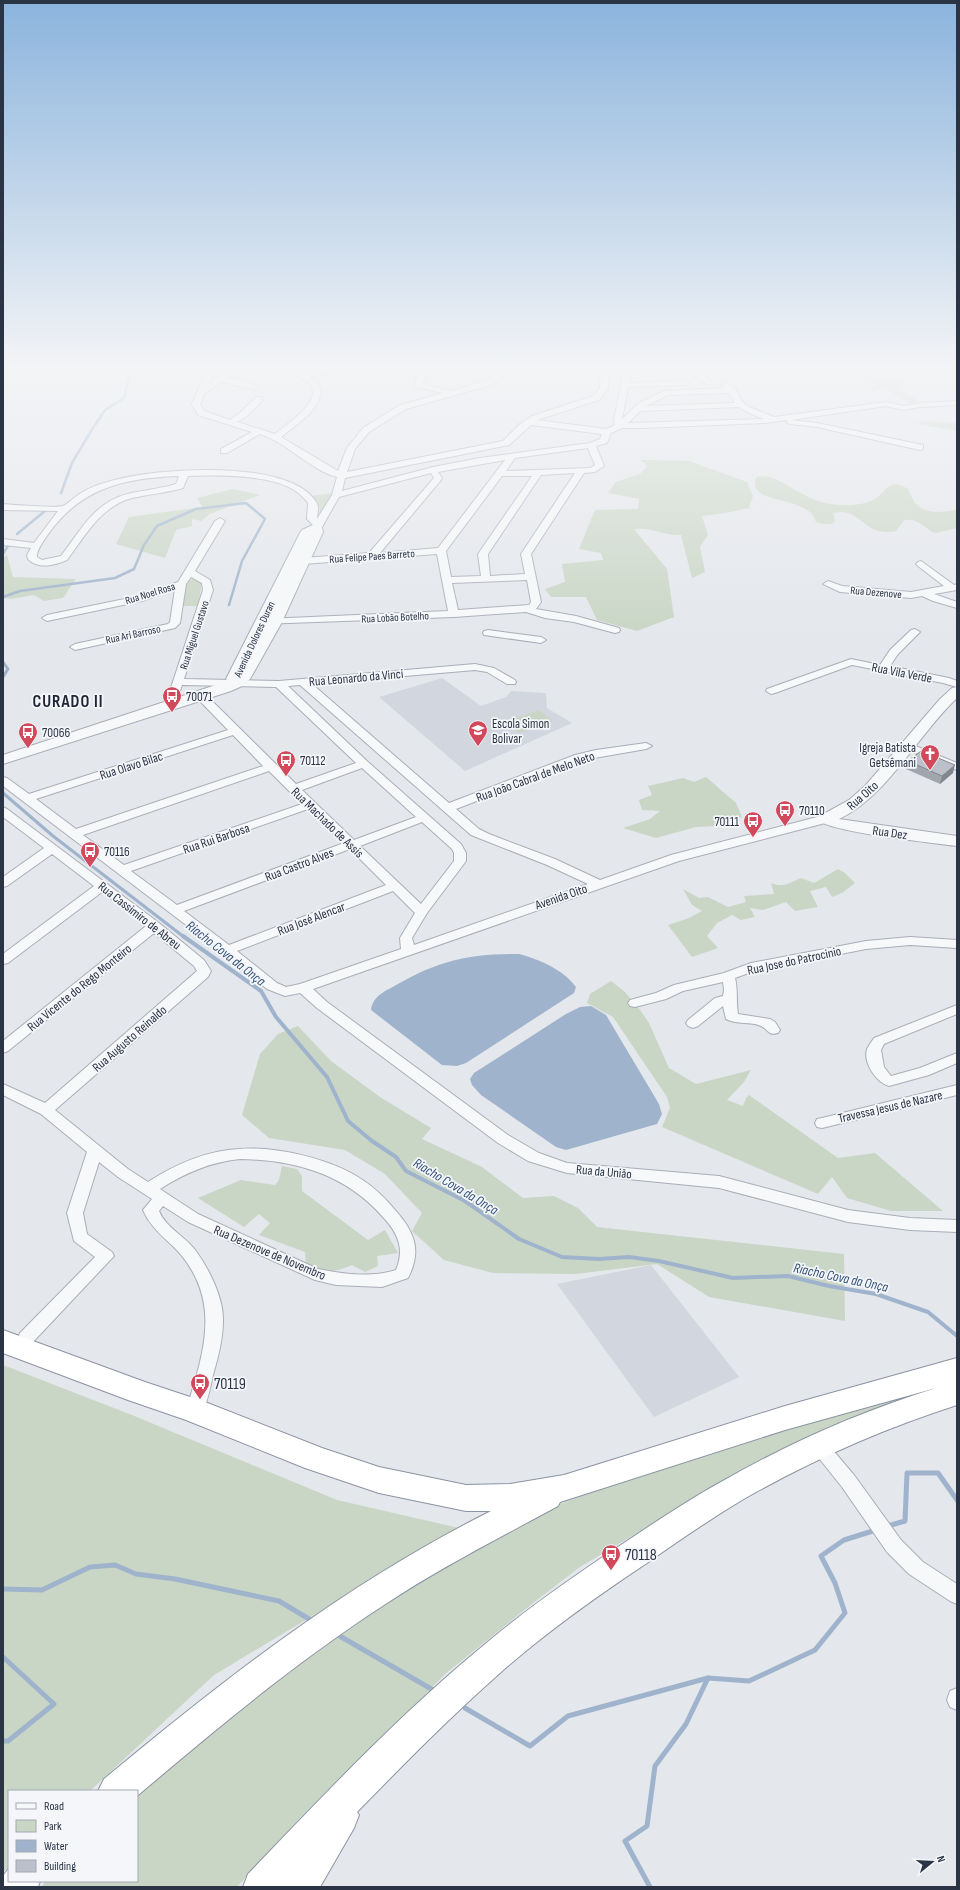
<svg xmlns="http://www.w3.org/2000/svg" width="960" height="1890" viewBox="0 0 960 1890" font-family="'Sofia Sans Condensed',sans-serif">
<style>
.built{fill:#d2d6de}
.green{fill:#c9d6c5}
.water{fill:#9fb4cc}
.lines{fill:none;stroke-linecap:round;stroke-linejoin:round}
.stream-far3{stroke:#9fb4cc;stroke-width:2.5}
.stream-far2{stroke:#9fb4cc;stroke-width:3}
.stream-far1{stroke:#9fb4cc;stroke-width:4}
.stream{stroke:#9fb4cc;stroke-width:5}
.minor-casing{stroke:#a9aeb7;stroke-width:2}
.tertiary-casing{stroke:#a9aeb7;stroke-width:2}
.trunk-casing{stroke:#8b94a3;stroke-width:2}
.minor{fill:#f7f8fa;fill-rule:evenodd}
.tertiary{fill:#f7f8fa;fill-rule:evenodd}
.trunk{fill:#fff;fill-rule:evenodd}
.wall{fill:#a1a5ae}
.shaded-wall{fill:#83868d}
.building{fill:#bbc0ca;stroke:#83868d}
.labels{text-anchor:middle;stroke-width:3.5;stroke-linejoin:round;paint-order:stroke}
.far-street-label{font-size:11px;fill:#2b3445;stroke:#f4f6f9}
.street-label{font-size:13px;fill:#2b3445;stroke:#f4f6f9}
.poi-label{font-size:13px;fill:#2b3445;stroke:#f4f6f9;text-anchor:start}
.water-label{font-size:14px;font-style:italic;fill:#34527a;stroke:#f4f6f9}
.near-poi-label{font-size:16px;fill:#2b3445;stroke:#f4f6f9;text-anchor:start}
.district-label{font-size:17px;font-weight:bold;letter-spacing:1px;fill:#1d2536;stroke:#f4f6f9}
</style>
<rect width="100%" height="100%" fill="#e4e7ec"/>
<g class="built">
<path d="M442,678L481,706L506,697L511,691L546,693L547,708L572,723L465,771L379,697Z"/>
<path d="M651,1265L739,1377L654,1417L557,1284Z"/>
</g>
<g class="green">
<path d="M881,376L907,380L904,384L906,387L901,391L915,398L916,404L912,405L883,387L873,390L871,388L877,385L864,378Z"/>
<path d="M924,421L957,423V431L917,424Z"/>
<path d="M641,460L689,461L747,482L753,496L749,508L725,513L702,516L708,535L700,547L705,572L692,578L681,535C663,536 653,527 634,529L667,569L674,617L637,631L597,620L586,597H551L545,589L565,582L562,564L603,560L601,553L579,549L595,510L638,509L639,499L608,493L616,482L640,474L647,466Z"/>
<path d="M763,476C777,477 787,486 799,492C812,500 827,505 842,505C853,506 866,504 875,499C888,490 889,477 908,489C911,494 912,499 915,503C924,515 944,512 957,510V528L935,533C923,527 918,518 904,520L896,531C863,538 862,506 833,513L835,521L832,524H824L816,522C808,493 746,507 756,477Z"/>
<path d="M233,489L260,495L210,514L201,521L192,519V526L176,530L165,558L116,544L129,517L202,507L197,498Z"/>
<path d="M334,493L318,520L320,509L311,496Z"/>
<path d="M7,555L13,577L76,579L63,598L44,601L34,595L11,599L3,598V558Z"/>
<path d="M195,578L202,582L198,606H182L187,581Z"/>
<path d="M539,710L553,721L519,733L504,722Z"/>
<path d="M706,777L736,803L742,817L717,826L696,827L656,838L623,828L650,819L660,811L642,810L639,800L652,795L648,786L683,778L694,782Z"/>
<path d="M838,869L845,873L855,883L842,893L832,897L826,887L810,891L818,907L795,911L786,902L763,910L750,908L755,917L741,920L732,915L717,923L707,936L718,948L692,957L668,925L689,918L702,911L692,905L683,889L699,898L708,897L728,907L746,902L744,896L774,894L771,883C783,888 790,883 801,878L814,883Z"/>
<path d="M611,981L625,992L640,1010L649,1023L669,1068L696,1084L751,1070L744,1082L727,1100L743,1106L746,1098L749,1095L838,1158L875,1153L943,1211H891L847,1198L832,1177L818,1194L662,1127L670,1108L667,1097L613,1017L587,1003L590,994Z"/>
<path d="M298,1026L331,1061L380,1097L431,1128L422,1139L482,1167L523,1198L554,1196L578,1208L597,1227L844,1254L845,1321L709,1297L657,1264L576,1274L493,1273L444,1260L412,1231L422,1213L385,1174L345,1150L269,1138L242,1115L260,1054L278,1034Z"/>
<path d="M282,1166L297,1169L302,1176V1191L368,1240L385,1230L398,1253L377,1256L378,1266L365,1272L352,1265C338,1272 320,1273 306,1267L305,1252L259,1235L270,1223L259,1214L244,1227L198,1198L241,1180L275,1185L279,1180Z"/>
<path d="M3,1365L132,1415L337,1500L459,1528L214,1675L90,1791H9V1867L3,1872Z"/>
<path d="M896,1395L901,1401L766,1460L644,1529L580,1567L537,1600L445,1674L384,1737L300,1818L237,1887H42L45,1881H137V1791L319,1645L484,1537L567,1501L680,1461L829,1417Z"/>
</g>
<g class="water">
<path d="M519,954C539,959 564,970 576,987L574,993L466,1063L457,1066L442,1065L371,1010C373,995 386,991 398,984C441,960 469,954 519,954Z"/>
<path d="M591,1006L606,1015L659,1104L662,1114L657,1124L566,1150L556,1147L481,1095L472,1085L470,1079L474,1073L566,1014L580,1007Z"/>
</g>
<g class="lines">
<g class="stream-far3">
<path d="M61,493L72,463L91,431L105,410L124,398L129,378"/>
<path d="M17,534L45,511"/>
<path d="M3,554L8,546"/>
<path d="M3,597L20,591L115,578L134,569L144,545L157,526L196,509L246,503L265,519L242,561L229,605"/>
</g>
<g class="stream-far2">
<path d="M3,662L8,669L3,677"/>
<path d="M3,793L53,836L184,937"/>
</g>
<path class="stream-far1" d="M183,936L261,991L276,1017L327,1077L348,1121L372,1141L396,1157L406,1171L465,1201L519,1239L562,1257L599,1259L629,1257L659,1261L733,1278L788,1276L829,1286L876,1294L928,1312L957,1336"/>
<g class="stream">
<path d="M888,1526L905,1521L907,1473H938L957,1500"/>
<path d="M3,1589L42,1590L90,1567L115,1565L136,1574L175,1579L279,1601L314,1622"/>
<path d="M338,1635L433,1690"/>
<path d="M3,1657L54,1704L8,1741H3"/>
<path d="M465,1708L530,1746L568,1716L708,1678L749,1681L815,1650L845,1613L835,1583L821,1556L844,1540L876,1530"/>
<path d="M650,1887L625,1841L647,1826L655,1766L686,1724L708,1678"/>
</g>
<g class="minor-casing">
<g id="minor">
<path d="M207,369H215L209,384L229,370L240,369L226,378L246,381L258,387L254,389L221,382L204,394L200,404L204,411L230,420L241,412L256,397H262V401L247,416L237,422L275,434C287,424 328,398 307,381C301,377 290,374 286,369C296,369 300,373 305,373C314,374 327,369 339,369L338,371L310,377L321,389C321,410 296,425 281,437L338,471L347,448L363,428L400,405L443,393L416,387L415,385L418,369L444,373L448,369H456L449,377H446L425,376L423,384L451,391L488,380L502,369H510L494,384L406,409L369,432L355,449L347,472L503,441L520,424L532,416L593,396L600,388L601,369H609L608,388L599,400L537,420L606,429L615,425L614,420L624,369H668L664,371L631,372L629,383L685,381L689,383L685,385L628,387L622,419L639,403L664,391L725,388L722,385L726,383L735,388L741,400L747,406L774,417L886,402L904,406L920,403L957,401V405L920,407L904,410L886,406L791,420L817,423L923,445V449L920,450L817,427L790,424L786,422L788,420L764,423L643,428H622L611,433L607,443L596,446L604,466L595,472L584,473L531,554L541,602L536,609L576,616L619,628L620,630L619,632L615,633L574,622L545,618L526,612L454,617L261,624L260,622L261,620L265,619L448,611L437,554L303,564L298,561L303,558L369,553L434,478L431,473L339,497L322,527L317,530L314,529L313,525L307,519L308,503C305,499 301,495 297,492C274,474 217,475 188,476L183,488C166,493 149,494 132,498C101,506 85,536 67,560C55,565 39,570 28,559L27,555L31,548L3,545V539L34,543L58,511L3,510V504C12,505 58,508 63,506C68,504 73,498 78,495C88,488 99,484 111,481C154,468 289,458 316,502C320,507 317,514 317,519L332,495L337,477C310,470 288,443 260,434L227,453H221V449L252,432L198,415L192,404ZM729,393L735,403L646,406L668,395ZM739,407L749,413L764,419L628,423L640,411ZM531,425L602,434L600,439L590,443L480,458L433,467L342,491L345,478L509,445ZM588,448L595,465L590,468L506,471L515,458ZM505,460L438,548L380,553L441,480L442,478L438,472ZM575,473L521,554L525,574L490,576L488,554L541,475ZM179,476L176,484C160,489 143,490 127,494C94,503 81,530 61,556L42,560L37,557C36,550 45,539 49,533C82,487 126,478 179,476ZM502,476H532L478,554L481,576L451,577L446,551ZM527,580L531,602L529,605L458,610L452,583Z"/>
<path d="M686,369H694L713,382L709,384H706Z"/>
<path d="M220,518L225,521L195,571L210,580L213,590L184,679L279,681L475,664L494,668L515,680L516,682L515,684H507L487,672L475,670L312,684L449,803L575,755L596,750L646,743L652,746L646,749L583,760L456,809L479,829L489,834L555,859L600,880L671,855L825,815L831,819L829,822L679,861L313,989L327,1002L508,1135L539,1153L567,1163L719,1176L848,1210L910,1218L957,1220V1232L910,1230L848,1222L719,1188L567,1173L528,1161L498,1143L317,1008L300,993L285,996L267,989L223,953L3,786V777L7,778L29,794L228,730L197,698L196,696L201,693L205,694L296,784L356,763L276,687L182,685L174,708H166L165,706L203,590L202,583L191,577L186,584L180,623L175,628L75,650L70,647L75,644L168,624L170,622L175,589L142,601L47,621L42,618L47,615L139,596L178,582L215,521ZM300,685L471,835L547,865L588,884L414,945L412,938L427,913L466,861V853L461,844L368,762L288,686ZM233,735L263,766L76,829L36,799ZM362,768L416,817L354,840L302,790ZM269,771L302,804L124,865L83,835ZM308,809L344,843L177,905L131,871ZM422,822L452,849L454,853V861L421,904L360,846ZM350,849L386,885L229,945L184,911ZM393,891L415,913L400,938L401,949L300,984L286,987L277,983L237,951Z"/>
<path d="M921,561L954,585L957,584V590L934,594L957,602V608L933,601L922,596L911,598L840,592L823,584L828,581L842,586L911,592L944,586L918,566L916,564L918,562Z"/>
<path d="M915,629L920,632L898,654L890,666L949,678L957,681V687L943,683L852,665L775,693L771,694L766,691L767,689L851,659L880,665L890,650L911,630Z"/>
<path d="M488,630L541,637L546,640L541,643L484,635L483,633L484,631Z"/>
<path d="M908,743L957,763V770L904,748L902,746Z"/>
<path d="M3,807L7,809L159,923L204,960L211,971L208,977L55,1110L128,1169L148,1182C176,1164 205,1151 239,1149C276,1146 333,1159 364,1181C376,1189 386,1199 395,1210C415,1232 422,1251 408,1278L382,1287L336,1285L315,1280L188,1222L163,1206L159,1211C166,1228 185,1236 196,1251C209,1269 224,1299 223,1321C223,1339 218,1358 213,1375C210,1389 207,1404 201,1416L195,1418L189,1416L186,1411C202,1357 222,1306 182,1256C169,1240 152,1231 143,1210L152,1199L118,1177L99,1162L83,1213L87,1234L112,1252L114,1256L32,1343L26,1345L20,1343L18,1338L20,1333L95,1257L74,1241L67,1213L87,1152L41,1114L3,1095V1084L45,1103L197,971L194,966L154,933L8,1051L3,1053V1041L146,926L102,892L8,963L3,964V954L94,886L52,854L7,886L3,887V877L44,848L3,817ZM240,1159C296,1160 345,1174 383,1217C398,1233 405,1249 396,1270C372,1278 343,1274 318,1269L198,1214L160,1189C185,1173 210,1162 240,1159Z"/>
<path d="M910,937L957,940V948L910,945L866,949L754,971L735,978C738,990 736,1001 738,1014L770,1019L775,1022L780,1030L778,1033C768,1036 769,1030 761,1026C751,1021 737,1025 726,1019L723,1006L698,1026L693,1028L688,1026L686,1023L688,1020L715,998L723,996L724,990L723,982L683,991L666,999L635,1007L630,1006L628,1003L630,1000L656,993L674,985L724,973L751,963L866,941Z"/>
<path d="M957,1005V1014L884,1044L881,1050L884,1067L891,1076L920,1068L957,1053V1063L929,1075L889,1086C876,1082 863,1063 867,1049C869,1045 872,1041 874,1038Z"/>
<path d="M957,1085V1095L822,1128L817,1127L815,1123L817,1119L822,1118Z"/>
<path d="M820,1439L826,1442L854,1475L901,1540L923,1562L957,1584V1604L950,1601L909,1574L887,1552L842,1487L814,1452L811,1447L814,1442Z"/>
<path d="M957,1688V1710L950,1707L947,1700L950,1691Z"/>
</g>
</g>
<g class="tertiary-casing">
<g id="tertiary">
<path d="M317,523L321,524L323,532L282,622L250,679L242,686L231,691L3,764V755L228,681L226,679L300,533L302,530Z"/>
<path d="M957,687V698C919,733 887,797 839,819L957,836V846C935,843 826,832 817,819L820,816L849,800L865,786L940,699L952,688Z"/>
</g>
</g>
<g class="trunk-casing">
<g id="trunk">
<path d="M3,1330L145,1382L205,1402L322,1448L379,1467L466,1485L510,1484L564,1475L785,1406L957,1358V1405C882,1429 810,1461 742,1500C709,1520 678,1541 647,1563C596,1597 545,1633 500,1673C450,1717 404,1764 357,1812L359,1815L354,1828L320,1887H243L248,1874C322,1797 396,1718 478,1650C526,1609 578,1573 630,1539C660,1519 690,1499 721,1482C789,1443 862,1411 936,1388L785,1430L560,1502L558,1506C499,1538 440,1568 384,1605C296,1662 216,1729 137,1796V1791H98L104,1779C228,1676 346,1584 491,1511H466L379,1493L305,1468L186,1420L128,1400L3,1353Z"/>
<path d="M9,1868V1881H40L38,1887H3V1876Z"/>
</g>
</g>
<use href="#minor" class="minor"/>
<use href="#tertiary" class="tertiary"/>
<use href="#trunk" class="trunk"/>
</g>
<path class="wall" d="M908,761L953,773L940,784L906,769Z"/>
<path class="shaded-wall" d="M955,765L953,773L940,784L942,776Z"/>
<path class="building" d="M921,751L955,765L942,776L908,761Z"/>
<linearGradient id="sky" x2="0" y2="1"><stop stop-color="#8bb4dd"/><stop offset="0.58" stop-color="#f3f4f6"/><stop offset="1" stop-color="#f3f4f6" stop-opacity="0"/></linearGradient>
<rect width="960" height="633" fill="url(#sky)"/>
<defs>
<g id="bus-pin" transform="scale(1)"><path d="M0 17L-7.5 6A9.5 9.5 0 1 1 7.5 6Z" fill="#d1495b" stroke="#f4f6f9"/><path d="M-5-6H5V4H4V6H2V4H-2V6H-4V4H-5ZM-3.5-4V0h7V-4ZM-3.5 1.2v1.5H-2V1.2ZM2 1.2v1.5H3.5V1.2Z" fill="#fff"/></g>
<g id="school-pin" transform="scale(1)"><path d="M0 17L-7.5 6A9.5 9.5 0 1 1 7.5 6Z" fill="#d1495b" stroke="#f4f6f9"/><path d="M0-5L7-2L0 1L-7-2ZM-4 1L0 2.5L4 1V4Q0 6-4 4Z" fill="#fff"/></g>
<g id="church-pin" transform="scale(1)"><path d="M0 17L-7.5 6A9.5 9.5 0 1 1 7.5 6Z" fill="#d1495b" stroke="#f4f6f9"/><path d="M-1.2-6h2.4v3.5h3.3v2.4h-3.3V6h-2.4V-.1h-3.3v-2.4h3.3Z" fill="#fff"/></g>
</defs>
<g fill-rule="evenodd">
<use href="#bus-pin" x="172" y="696"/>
<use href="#school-pin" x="478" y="730"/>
<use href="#bus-pin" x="28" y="732"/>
<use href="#church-pin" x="930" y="754"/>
<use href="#bus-pin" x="286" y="760"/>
<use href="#bus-pin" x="785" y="810"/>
<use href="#bus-pin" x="753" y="821"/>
<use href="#bus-pin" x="90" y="851"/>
<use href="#bus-pin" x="200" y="1383"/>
<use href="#bus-pin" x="611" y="1554"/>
</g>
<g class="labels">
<g class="far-street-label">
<text transform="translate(372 556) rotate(-4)" y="4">Rua Felipe Paes Barreto</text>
<text transform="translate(876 592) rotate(5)" y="4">Rua Dezenove</text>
<text transform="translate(150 593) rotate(-17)" y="4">Rua Noel Rosa</text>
<text transform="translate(395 617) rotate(-3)" y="4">Rua Lobão Botelho</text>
<text transform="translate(133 634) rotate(-12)" y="4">Rua Ari Barroso</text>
<text transform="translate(194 635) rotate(-72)" y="4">Rua Miguel Gustavo</text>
<text transform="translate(254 639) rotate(-65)" y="4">Avenida Dolores Duran</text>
</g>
<g class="street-label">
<text transform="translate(902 672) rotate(11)" y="5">Rua Vila Verde</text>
<text transform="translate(356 677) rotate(-5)" y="5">Rua Leonardo da Vinci</text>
<text transform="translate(131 765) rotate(-18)" y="5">Rua Olavo Bilac</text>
<text transform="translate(535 776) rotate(-20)" y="5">Rua João Cabral de Melo Neto</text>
<text transform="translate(862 795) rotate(-41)" y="5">Rua Oito</text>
<text transform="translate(328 822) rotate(44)" y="5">Rua Machado de Assis</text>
<text transform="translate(890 832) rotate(8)" y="5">Rua Dez</text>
<text transform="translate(216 838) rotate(-19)" y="5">Rua Rui Barbosa</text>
<text transform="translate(299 864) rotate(-21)" y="5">Rua Castro Alves</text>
<text transform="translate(561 896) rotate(-19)" y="5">Avenida Oito</text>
<text transform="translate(140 915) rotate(38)" y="5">Rua Cassimiro de Abreu</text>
<text transform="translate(311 918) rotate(-21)" y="5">Rua José Alencar</text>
<text transform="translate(794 960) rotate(-12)" y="5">Rua Jose do Patrocinio</text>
<text transform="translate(79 987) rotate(-39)" y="5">Rua Vicente do Rego Monteiro</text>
<text transform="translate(129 1038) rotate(-41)" y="5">Rua Augusto Reinaldo</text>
<text transform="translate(890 1106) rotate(-13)" y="5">Travessa Jesus de Nazare</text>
<text transform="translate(604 1171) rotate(5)" y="5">Rua da União</text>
<text transform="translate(270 1252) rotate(23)" y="5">Rua Dezenove de Novembro</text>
</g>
<g class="poi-label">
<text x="186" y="701">70071</text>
<text x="492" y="728">Escola Simon<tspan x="492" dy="15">Bolivar</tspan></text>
<text x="42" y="737">70066</text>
<text x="916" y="752" text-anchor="end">Igreja Batista<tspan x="916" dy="15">Getsêmani</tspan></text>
<text x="300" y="765">70112</text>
<text x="799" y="815">70110</text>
<text x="739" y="826" text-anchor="end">70111</text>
<text x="104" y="856">70116</text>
</g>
<g class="water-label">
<text transform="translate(226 953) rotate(38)" y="5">Riacho Cova da Onça</text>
<text transform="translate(456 1186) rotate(31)" y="5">Riacho Cova da Onça</text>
<text transform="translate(841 1277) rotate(12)" y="5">Riacho Cova da Onça</text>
</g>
<g class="near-poi-label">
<text x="214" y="1389">70119</text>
<text x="625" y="1560">70118</text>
</g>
<g class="district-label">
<text x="68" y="707">CURADO II</text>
</g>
</g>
<rect width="960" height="1890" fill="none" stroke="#2b3445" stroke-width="8"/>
<rect x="8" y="1790" width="130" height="92" fill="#f4f6f9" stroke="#a4a8b1"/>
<rect x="16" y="1803" width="20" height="6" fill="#f7f8fa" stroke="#a4a8b1"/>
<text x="44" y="1810" font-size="12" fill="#2b3445">Road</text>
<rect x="16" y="1820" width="20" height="12" fill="#c9d6c5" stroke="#a4a8b1"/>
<text x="44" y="1830" font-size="12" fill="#2b3445">Park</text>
<rect x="16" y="1840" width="20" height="12" fill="#9fb4cc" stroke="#a4a8b1"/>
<text x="44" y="1850" font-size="12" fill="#2b3445">Water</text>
<rect x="16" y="1860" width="20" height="12" fill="#bbc0ca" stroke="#a4a8b1"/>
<text x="44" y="1870" font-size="12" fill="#2b3445">Building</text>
<g transform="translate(932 1862) rotate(72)" stroke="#f4f6f9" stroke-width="3" paint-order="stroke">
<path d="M0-3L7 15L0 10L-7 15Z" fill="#2b3445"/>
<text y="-6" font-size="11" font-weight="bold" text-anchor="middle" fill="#2b3445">N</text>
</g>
</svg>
